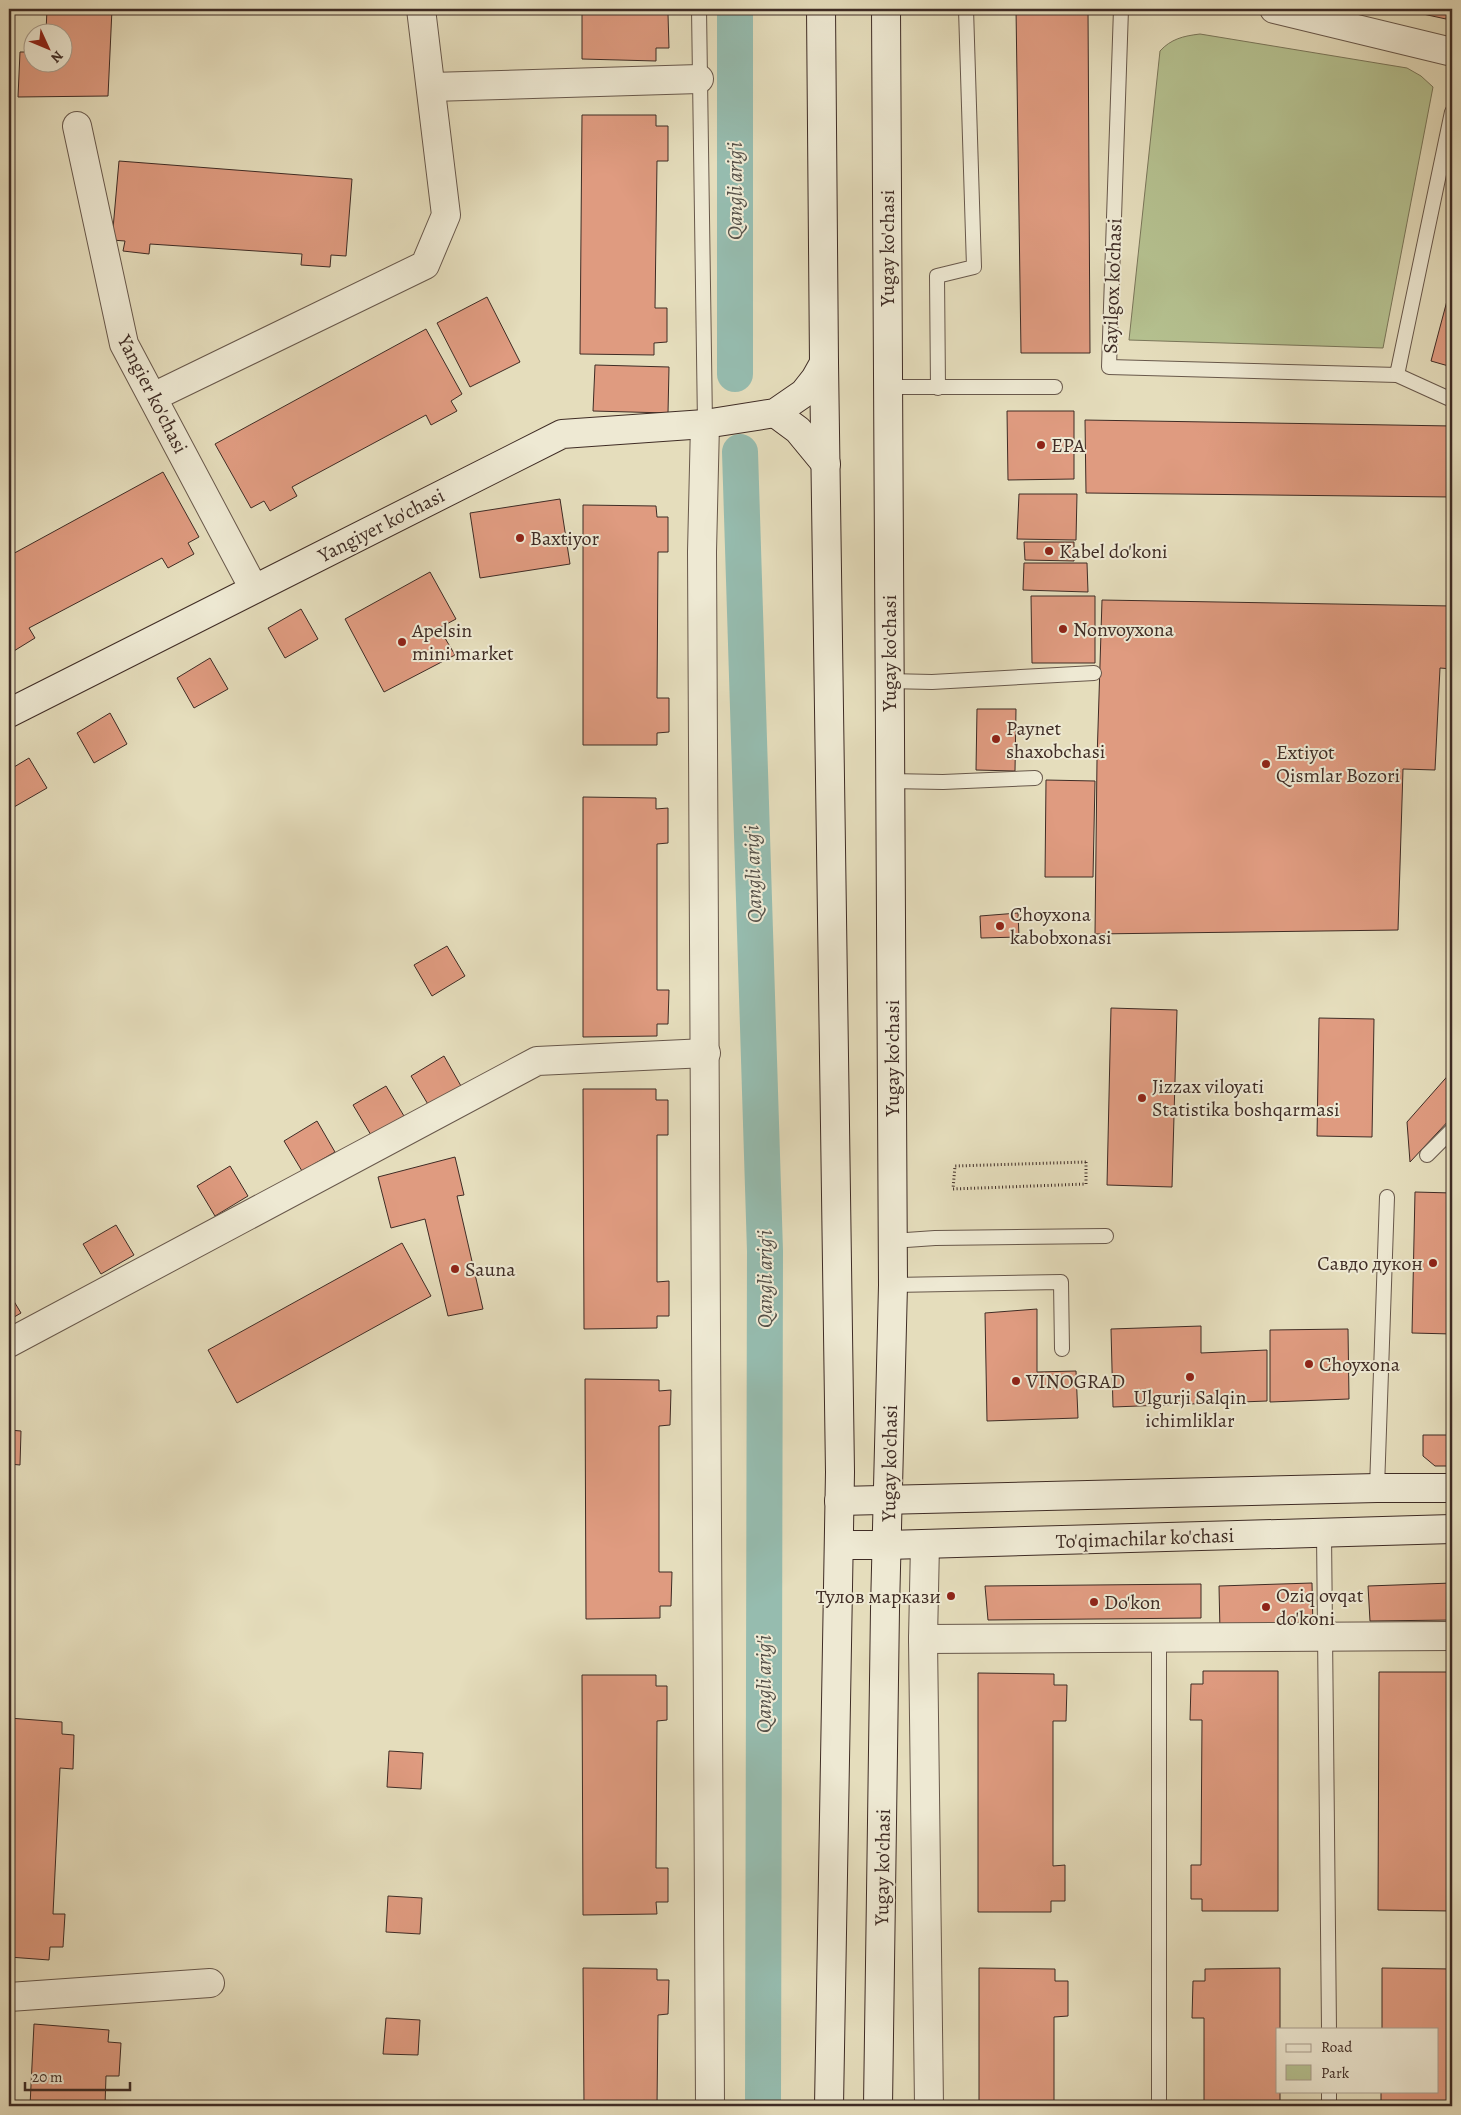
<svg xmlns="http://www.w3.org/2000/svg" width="1461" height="2115" viewBox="0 0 1461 2115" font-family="Alegreya,serif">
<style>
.green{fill:#b5c190;stroke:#7a765a}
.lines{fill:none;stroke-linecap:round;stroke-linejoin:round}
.canal{stroke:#96bcaf;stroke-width:36}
.building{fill:#df9b80;stroke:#3f2c25}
.lane-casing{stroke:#68584b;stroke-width:16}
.street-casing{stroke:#68584b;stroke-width:30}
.secondary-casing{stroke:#3f2c25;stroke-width:30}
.path{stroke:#3f2c25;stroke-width:3;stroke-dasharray:1 2.5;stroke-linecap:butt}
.lane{stroke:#eee9d3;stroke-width:14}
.street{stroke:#eee9d3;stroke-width:28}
.secondary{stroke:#eee9d3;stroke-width:28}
.poi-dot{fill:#8f2418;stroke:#eee9d3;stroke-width:2}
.labels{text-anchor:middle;stroke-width:4;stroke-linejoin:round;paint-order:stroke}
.street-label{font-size:20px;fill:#3f2c25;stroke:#eee9d3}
.poi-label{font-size:20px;fill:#3f2c25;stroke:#eee9d3;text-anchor:start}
.water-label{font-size:21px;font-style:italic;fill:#555048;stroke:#eee9d3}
</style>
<rect width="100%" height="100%" fill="#e5ddbc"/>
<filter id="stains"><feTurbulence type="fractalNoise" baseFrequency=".004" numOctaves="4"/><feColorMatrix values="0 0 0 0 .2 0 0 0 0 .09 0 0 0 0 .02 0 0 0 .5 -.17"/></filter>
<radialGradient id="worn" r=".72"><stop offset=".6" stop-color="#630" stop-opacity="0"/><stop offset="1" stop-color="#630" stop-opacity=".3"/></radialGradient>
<path class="green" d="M1200,34L1407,68L1421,76L1433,87L1383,348L1129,340L1160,51C1171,39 1183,36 1200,34Z"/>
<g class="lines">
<g class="canal">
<path d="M735,374V9"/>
<path d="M740,452L765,1251L763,2106"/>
</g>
</g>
<g class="building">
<path d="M47,9H112L108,96L18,97L20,52H32V62H62V32H46Z"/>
<path d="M582,9H657V14H668L669,48H656V61L582,59Z"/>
<path d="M1016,9H1088L1090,353H1021Z"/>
<path d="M1400,9H1448L1446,19Z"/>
<path d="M582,115H656V126H668V161H657L655,308H667V342L654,343V355L580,354Z"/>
<path d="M119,161L352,179L346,256L331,255L330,267L301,265L302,254L150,244L149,254L123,251L125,241L112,240Z"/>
<path d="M1452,282V367L1431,361Z"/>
<path d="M487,297L520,362L470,387L437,323Z"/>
<path d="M426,329L462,394L451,401L457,411L431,425L426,415L292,487L297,496L270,511L264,501L251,508L215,444Z"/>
<path d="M595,365L669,367L668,413L593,411Z"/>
<path d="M1007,411H1074V479L1008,480Z"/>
<path d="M1085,420L1452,426V497L1086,493Z"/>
<path d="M163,472L199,537L188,543L194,554L168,568L162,558L29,628L35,638L9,654V556Z"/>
<path d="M1019,494H1077L1076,540L1017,539Z"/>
<path d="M560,499L570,564L480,578L470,513Z"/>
<path d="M583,505L656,506L657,517H668V552H658L657,698H669V732L657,733V745H583Z"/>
<path d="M1024,542H1074V561L1025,560Z"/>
<path d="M1024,563H1087L1088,592L1023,590Z"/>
<path d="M430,572L456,619L439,628L455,655L384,692L345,619Z"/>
<path d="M1031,596H1095V663H1032Z"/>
<path d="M1102,600L1452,606V669L1440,668L1435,770L1403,769L1398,930L1095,934L1097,760Z"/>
<path d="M301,609L318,639L285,658L268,628Z"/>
<path d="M210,658L228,689L194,708L177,678Z"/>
<path d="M977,709H1016L1015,771L976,770Z"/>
<path d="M110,713L127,744L94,763L77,733Z"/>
<path d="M29,758L47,788L14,807L9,799V770Z"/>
<path d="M1046,780L1095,781L1093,877H1045Z"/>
<path d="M583,797L656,798V809L668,808V843L657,844V990H669L668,1024H657V1036L583,1037Z"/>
<path d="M1018,913L1019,937L981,938L980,916Z"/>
<path d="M447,946L465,976L432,996L414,965Z"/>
<path d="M1111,1008L1177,1010L1172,1187L1107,1185Z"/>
<path d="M1319,1018L1374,1019L1372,1137L1317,1136Z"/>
<path d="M444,1056L461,1086L429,1106L411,1076Z"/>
<path d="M1452,1071V1117L1410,1162L1407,1122Z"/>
<path d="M386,1086L404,1116L371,1135L353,1105Z"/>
<path d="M583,1089H656V1100H668V1135H657V1282L669,1281V1316H657V1328L584,1329Z"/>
<path d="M317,1121L335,1152L302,1171L284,1141Z"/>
<path d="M455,1157L464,1195L457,1196L483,1309L448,1316L425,1219L391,1228L378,1177Z"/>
<path d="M230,1166L248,1196L215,1216L197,1186Z"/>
<path d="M1415,1192L1452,1193V1334L1412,1333Z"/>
<path d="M116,1225L134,1255L101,1274L83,1244Z"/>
<path d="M402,1243L431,1296L237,1403L208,1350Z"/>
<path d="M9,1293L21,1313L9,1320Z"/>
<path d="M1037,1309V1372L1076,1371L1078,1418L987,1421L985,1313Z"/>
<path d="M1201,1326V1353L1267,1350V1401L1113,1407L1111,1329Z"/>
<path d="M1348,1329L1349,1399L1270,1402V1330Z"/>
<path d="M585,1379L659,1380V1391L671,1390L670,1425L659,1426V1572H672L671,1606H660V1618L586,1619Z"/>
<path d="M9,1418V1430L21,1431L20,1465L9,1464Z"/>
<path d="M1423,1435H1452V1466H1435L1423,1456Z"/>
<path d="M1312,1583L1313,1629L1220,1632L1219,1586Z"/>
<path d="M1452,1583V1620L1370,1621L1368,1586Z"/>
<path d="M1201,1584V1618L988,1620L985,1586Z"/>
<path d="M9,1610H12L10,1643H9Z"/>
<path d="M1203,1671H1278V1911H1202V1899H1191V1865H1201L1202,1720H1190L1191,1684H1203Z"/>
<path d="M1379,1672H1452V1911L1378,1910Z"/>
<path d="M978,1673L1054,1674V1685H1067L1066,1721H1053V1866L1065,1865V1901H1051V1912H978Z"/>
<path d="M582,1675H656V1686H667V1720L657,1721L656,1868H668V1902H656L657,1914L583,1915Z"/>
<path d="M9,1718L62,1722V1734L74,1735L73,1769L60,1768L53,1914H65L63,1947H50L49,1960L9,1957Z"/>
<path d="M389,1751L423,1753L421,1789L387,1787Z"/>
<path d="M388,1896L422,1898L420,1934L386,1932Z"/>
<path d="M583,1968L657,1969V1980H669L668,2014L658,2015L657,2106H584Z"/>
<path d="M979,1968L1055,1969V1981H1068V2016L1054,2017V2106H979Z"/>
<path d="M1280,1968V2029H1277V2091H1280V2106H1204V2018H1192L1193,1981H1205V1969Z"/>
<path d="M1382,1968L1452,1969V2106H1381V2091H1437V2029H1382Z"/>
<path d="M386,2018L420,2020L418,2055L383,2054Z"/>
<path d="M34,2024L109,2030L108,2042L121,2043L119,2076H106L105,2106H30Z"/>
</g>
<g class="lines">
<g class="lane-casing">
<g id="lane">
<path d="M699,9L705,424"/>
<path d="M1121,9L1109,367L1397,375L1452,112"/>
<path d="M1397,375L1452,400"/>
<path d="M888,387H1055"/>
<path d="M938,388L937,276L974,267L966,9"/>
<path d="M888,681L932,682L1094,673"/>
<path d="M890,781L943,782L1035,778"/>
<path d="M1427,1155L1452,1130"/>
<path d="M892,1241L935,1238L1106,1236"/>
<path d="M893,1285L1061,1282L1062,1349"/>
<path d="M1377,1488L1387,1197"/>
<path d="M1324,1533L1329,2029"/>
<path d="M1329,2091V2106"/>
<path d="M1159,2106V1637"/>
</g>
</g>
<g class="street-casing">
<g id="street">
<path d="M1274,9L1452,52"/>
<path d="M431,87L699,79"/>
<path d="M77,126L124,344L254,589"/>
<path d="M153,397L425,265L446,215L421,9"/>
<path d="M705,424L702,552L710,2106"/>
<path d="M9,1343L537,1061L706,1053"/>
<path d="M925,1544L923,1639L929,2106"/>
<path d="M923,1639L1452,1636"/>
<path d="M9,1997L210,1983"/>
</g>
</g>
<g class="secondary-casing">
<g id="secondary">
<path d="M821,9L824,363L840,1472L829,2106"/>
<path d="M775,413L798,430L826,464"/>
<path d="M9,713L562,434L705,424L775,413L804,393L815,379L824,363"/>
<path d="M839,1501L1377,1488H1452"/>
<path d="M839,1545H887L1452,1529"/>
<path d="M878,2106L885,1609L893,1285L886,9"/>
</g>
</g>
<path class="path" d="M1086,1162V1184L953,1189L955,1166Z"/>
<use href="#lane" class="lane"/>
<use href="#street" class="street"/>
<use href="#secondary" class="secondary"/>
</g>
<g class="poi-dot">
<circle cx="1041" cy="445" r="5"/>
<circle cx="520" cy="538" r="5"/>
<circle cx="1049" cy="551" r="5"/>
<circle cx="1063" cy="629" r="5"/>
<circle cx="402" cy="642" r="5"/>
<circle cx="996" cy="739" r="5"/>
<circle cx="1266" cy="764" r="5"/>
<circle cx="1000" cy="926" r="5"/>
<circle cx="1142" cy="1098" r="5"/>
<circle cx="1433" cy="1263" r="5"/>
<circle cx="455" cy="1269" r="5"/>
<circle cx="1309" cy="1364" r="5"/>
<circle cx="1190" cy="1377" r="5"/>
<circle cx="1016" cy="1381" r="5"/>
<circle cx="951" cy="1596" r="5"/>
<circle cx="1094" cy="1602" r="5"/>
<circle cx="1266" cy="1607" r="5"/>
</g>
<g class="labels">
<g class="street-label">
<text transform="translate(887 248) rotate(-90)" y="7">Yugay ko'chasi</text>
<text transform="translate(1112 286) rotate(-88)" y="7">Sayilgox ko'chasi</text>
<text transform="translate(153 394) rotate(63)" y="7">Yangier ko'chasi</text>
<text transform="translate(381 525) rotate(-27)" y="7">Yangiyer ko'chasi</text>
<text transform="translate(889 653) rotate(-90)" y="7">Yugay ko'chasi</text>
<text transform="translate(892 1058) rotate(-90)" y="7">Yugay ko'chasi</text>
<text transform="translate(889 1463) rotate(-89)" y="7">Yugay ko'chasi</text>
<text transform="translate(1145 1538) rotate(-2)" y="7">To'qimachilar ko'chasi</text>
<text transform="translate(882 1867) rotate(-89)" y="7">Yugay ko'chasi</text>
</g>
<g class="poi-label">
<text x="1051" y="452">EPA</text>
<text x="530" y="545">Baxtiyor</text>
<text x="1059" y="558">Kabel do'koni</text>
<text x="1073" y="636">Nonvoyxona</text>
<text x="412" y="637">Apelsin<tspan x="412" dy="23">mini market</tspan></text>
<text x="1006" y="735">Paynet<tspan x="1006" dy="23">shaxobchasi</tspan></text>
<text x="1276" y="759">Extiyot<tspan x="1276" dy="23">Qismlar Bozori</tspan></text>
<text x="1010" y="921">Choyxona<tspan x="1010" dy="23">kabobxonasi</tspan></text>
<text x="1152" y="1093">Jizzax viloyati<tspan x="1152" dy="23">Statistika boshqarmasi</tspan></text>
<text x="1423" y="1270" text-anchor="end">Cавдо дукон</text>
<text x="465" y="1276">Sauna</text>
<text x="1319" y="1371">Choyxona</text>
<text x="1026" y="1388">VINOGRAD</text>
<text x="1190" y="1404" text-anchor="middle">Ulgurji Salqin<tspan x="1190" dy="23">ichimliklar</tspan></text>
<text x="1276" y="1602">Oziq ovqat<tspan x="1276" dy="23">do'koni</tspan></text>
<text x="941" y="1603" text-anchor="end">Тулов маркази</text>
<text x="1104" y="1609">Do'kon</text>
</g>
<g class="water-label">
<text transform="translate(735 191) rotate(-90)" y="7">Qangli arig'i</text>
<text transform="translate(753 874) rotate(-92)" y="7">Qangli arig'i</text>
<text transform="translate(765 1279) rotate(-90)" y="7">Qangli arig'i</text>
<text transform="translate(764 1684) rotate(-90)" y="7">Qangli arig'i</text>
</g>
</g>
<rect width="1461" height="2115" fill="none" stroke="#e5ddbc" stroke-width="30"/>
<rect x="10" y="10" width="1441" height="2095" fill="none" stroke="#3f2c25" stroke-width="2.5"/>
<rect x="15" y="15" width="1431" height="2085" fill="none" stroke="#3f2c25"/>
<rect x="1276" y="2028" width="162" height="65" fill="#eee9d3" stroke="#a89d8d"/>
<rect x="1286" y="2044" width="25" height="8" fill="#eee9d3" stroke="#a89d8d"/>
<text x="1321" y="2052" font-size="15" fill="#3f2c25">Road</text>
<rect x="1286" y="2065" width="25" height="15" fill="#b5c190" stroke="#a89d8d"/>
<text x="1321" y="2078" font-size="15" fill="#3f2c25">Park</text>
<g transform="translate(48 48) rotate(134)"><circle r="24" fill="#eee9d3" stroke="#a89d8d"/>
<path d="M0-4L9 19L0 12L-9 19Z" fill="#8f2418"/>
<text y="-8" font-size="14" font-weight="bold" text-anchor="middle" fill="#3f2c25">N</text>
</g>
<path d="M25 2082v8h105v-8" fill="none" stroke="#3f2c25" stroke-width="2.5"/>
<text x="32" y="2082" font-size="15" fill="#3f2c25" stroke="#eee9d3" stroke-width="4" paint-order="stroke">20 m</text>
<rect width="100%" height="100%" filter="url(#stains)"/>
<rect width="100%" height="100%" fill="url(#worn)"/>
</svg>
